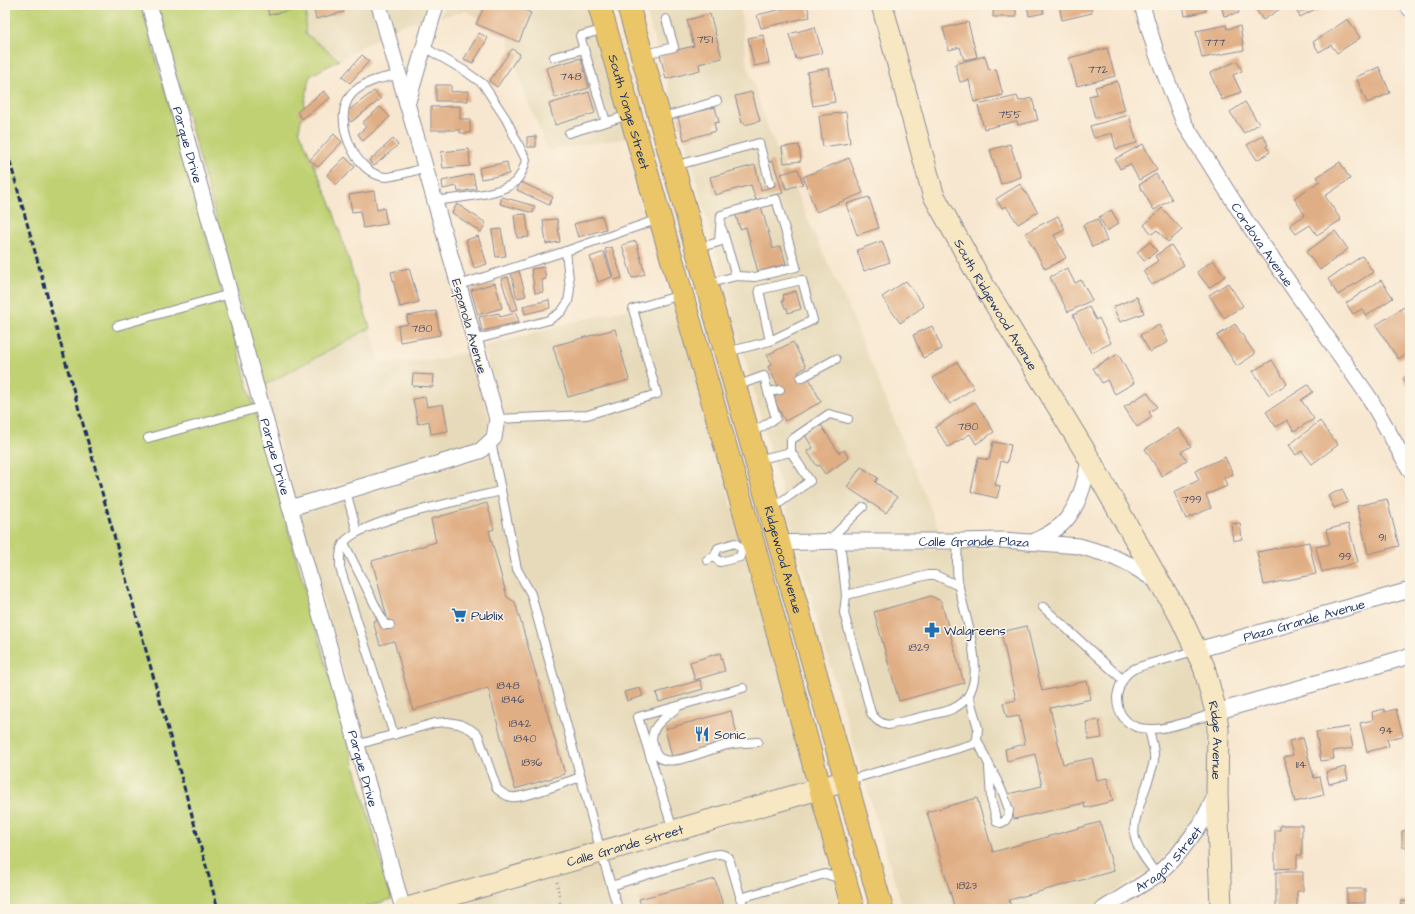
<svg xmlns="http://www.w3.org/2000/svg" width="1415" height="914" viewBox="0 0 1415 914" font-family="'Architects Daughter',sans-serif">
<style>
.built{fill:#e7daba}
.green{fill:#bfd173;stroke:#6d8068}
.building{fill:#e0ae84}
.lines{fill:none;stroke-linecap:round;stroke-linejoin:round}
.lane-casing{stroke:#8a8b97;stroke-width:10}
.street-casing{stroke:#8a8b97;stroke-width:17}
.secondary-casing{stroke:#8a8b97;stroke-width:23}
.primary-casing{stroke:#8a8b97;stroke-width:24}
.path{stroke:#8a8b97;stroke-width:2.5;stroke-dasharray:1 3;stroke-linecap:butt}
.lane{stroke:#fff;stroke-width:8}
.street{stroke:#fff;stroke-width:15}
.secondary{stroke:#f7e8c3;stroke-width:21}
.primary{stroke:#ebc669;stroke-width:22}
.rail{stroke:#1b2f5e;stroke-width:3;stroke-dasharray:6 3;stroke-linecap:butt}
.labels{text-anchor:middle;stroke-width:3;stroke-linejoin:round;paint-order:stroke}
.number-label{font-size:11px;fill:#4c4f68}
.street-label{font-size:13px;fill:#1b2f5e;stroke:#fcf5e5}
.poi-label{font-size:13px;fill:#1b2f5e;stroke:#fcf5e5;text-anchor:start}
</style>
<rect width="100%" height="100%" fill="#fcf5e5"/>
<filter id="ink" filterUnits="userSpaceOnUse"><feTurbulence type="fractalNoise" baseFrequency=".025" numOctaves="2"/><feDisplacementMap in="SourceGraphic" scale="8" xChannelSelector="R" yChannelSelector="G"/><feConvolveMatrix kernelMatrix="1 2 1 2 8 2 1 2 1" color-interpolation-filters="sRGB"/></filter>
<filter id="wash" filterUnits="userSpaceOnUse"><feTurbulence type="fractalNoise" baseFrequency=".012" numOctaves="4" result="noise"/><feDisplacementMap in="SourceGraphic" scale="16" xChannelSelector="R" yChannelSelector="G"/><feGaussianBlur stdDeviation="0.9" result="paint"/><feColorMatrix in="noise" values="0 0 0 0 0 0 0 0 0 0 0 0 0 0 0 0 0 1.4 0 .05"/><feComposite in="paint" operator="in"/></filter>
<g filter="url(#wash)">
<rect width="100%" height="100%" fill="#f8e7d0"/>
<g class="built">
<path d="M307,5H371L380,37L339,60L305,33Z"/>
<path d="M386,5H429L424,20L402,25L393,30Z"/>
<path d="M444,5H591L629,138L548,150L525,94L507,35L466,11L440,17Z"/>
<path d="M644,5H740L747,64L769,131L808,220L845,299L940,532H987L958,533L841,532L793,534L688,150Z"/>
<path d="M672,300L675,302L810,783L408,899L299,514L484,458L498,444L501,439L504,416L484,347L581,320Z"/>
<path d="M370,328L381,363L437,360L470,351L490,420L487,434L476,444L295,498L263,386Z"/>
<path d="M1002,548L1030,549L1031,552L1036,550L1077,554L1103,561L1128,572L1155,590L1190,653L1209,714L1210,791L1195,820L1174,847L1153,868L1088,909H903L818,625L798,550L840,549L958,550Z"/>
<path d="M815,799L844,909H432Z"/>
</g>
<g class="green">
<path d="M5,5H141L392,899L360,909H5Z"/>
<path d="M157,5H307L305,33L339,60L310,76L299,130L331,204L370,328L263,386Z"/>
</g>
<g id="blocks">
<g class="building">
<path d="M267,5H294L295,9L269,15Z"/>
<path d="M313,5H342L344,12L316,19Z"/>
<path d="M485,5H513L531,13L519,42L476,24Z"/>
<path d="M785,5H807L810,17L761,28L757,15L786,8Z"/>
<path d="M994,5L1016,6V17H993Z"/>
<path d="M1027,5H1042L1044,13L1029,16Z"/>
<path d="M1059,5H1090L1092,13L1062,20Z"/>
<path d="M1183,5H1205L1206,11L1185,16Z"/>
<path d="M1221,5H1237L1239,13L1224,16Z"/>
<path d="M1253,5H1286L1263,20Z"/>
<path d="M1293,5H1323L1300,17Z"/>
<path d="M710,14L722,58L699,64L700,70L666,79L660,54L694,46L687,20Z"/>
<path d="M1348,19L1360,38L1337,53L1331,45L1319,52L1313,42Z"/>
<path d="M968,22L977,57L964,60L960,47L949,50L943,28Z"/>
<path d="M1226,25L1227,29L1240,26L1244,50L1202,58L1196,31Z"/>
<path d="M815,27L822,53L796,59L789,34Z"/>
<path d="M479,33L488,38L473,63L464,59Z"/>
<path d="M763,35L769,63L754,66L748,38Z"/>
<path d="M1107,48L1115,76L1077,86L1069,58Z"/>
<path d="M512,49L520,54L497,87L489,81Z"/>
<path d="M362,55L369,61L350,83L342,77Z"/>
<path d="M985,56L989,70L996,69L1003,95L974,102L969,80L960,82L955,64Z"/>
<path d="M581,58L589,88L555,98L546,68Z"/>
<path d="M1237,61L1242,71L1233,75L1241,92L1222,100L1210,73Z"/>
<path d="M1379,67L1390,93L1367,103L1356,77Z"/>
<path d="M829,68L835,102L813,106L807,72Z"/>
<path d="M1117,81L1125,110L1095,118L1089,96L1097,94L1095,87Z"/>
<path d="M436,85H451V92L468,91V101H436Z"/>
<path d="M324,91L330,98L302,119L297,112Z"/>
<path d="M374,91L381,99L351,122L345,113Z"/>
<path d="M589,92L595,113L555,125L549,104Z"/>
<path d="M752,92L760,121L745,125L744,122L742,123L735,96Z"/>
<path d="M1017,96L1019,101L1032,98L1038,120L1018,125L1017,121L984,129L978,105Z"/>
<path d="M1245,102L1259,124L1244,133L1230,112Z"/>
<path d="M460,106V119H470V133H460V130H431V107Z"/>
<path d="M380,107L390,117L363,141L358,134L366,127L362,123Z"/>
<path d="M715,107L719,122L714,123L716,131L684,140L678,117Z"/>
<path d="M846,112L850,143L823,147L819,116Z"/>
<path d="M1129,115L1137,143L1116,149L1112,133L1094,138L1090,126Z"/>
<path d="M334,134L342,142L318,167L310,160Z"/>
<path d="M1263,135L1268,145L1266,146L1270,152L1257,160L1247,145Z"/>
<path d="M536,136V147H527V137Z"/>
<path d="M393,139L398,145L374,166L369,161Z"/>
<path d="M1010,144L1021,177L1001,184L990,150Z"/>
<path d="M1143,144L1157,170L1139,180L1130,164L1120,169L1115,159Z"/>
<path d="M799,145L801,161L784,163L782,147Z"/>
<path d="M469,149L470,166L443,168L441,152Z"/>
<path d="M345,157L355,167L336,185L327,175Z"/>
<path d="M849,158L863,193L816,212L803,177Z"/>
<path d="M773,161L783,193L756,200L751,185L715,195L710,177L755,165L761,190L775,186L768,162Z"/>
<path d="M507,162L509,174L481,179L479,168Z"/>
<path d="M1340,162L1350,179L1325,196L1341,220L1317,235L1310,225L1296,234L1290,225L1305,215L1294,198L1320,181L1317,177Z"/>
<path d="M798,169L803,184L786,189L781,174Z"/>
<path d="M473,174L476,189L458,192L457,186L443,189L442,181Z"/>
<path d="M1156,174L1172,199L1154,210L1139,185Z"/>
<path d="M521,182L553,197L549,205L517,190Z"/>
<path d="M1020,184L1038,212L1018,224L1006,206L1002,208L996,199Z"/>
<path d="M374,191L377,210L384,208L387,224L363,228L360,211L352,212L349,195Z"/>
<path d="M502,197L535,206L533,213L500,204Z"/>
<path d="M869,197L879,228L857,235L846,204Z"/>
<path d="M457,204L486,223L481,232L452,213Z"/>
<path d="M761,206L773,249L781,246L786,264L758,272L746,227L740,229L735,213Z"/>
<path d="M1162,208L1182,230L1168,242L1157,230L1152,234L1144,225Z"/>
<path d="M1111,210L1119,223L1107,231L1099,217Z"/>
<path d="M526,214L529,237L517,238L514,215Z"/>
<path d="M602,216L606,229L578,237L574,224Z"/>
<path d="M1058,216L1065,230L1054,235L1066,258L1045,269L1025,233Z"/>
<path d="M557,219L560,242L546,244L543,220Z"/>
<path d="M1098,219L1107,241L1092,247L1083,225Z"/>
<path d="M501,229L506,256L496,257L492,230Z"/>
<path d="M1335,231L1348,249L1320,270L1306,252Z"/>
<path d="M478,236L487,264L474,268L466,240Z"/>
<path d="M636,241L645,274L632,278L622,245Z"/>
<path d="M882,241L890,262L864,271L857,250Z"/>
<path d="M1150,242L1157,251L1144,261L1137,252Z"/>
<path d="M1171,245L1184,265L1152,285L1143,271L1158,261L1155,256Z"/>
<path d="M612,247L622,278L614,280L605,249Z"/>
<path d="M604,252L612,277L598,282L590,257Z"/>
<path d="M1362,256L1373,272L1338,295L1328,279Z"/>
<path d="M1213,260L1225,276L1209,288L1197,272Z"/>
<path d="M544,267L546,279L542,280L543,292L535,293L531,269Z"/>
<path d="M409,268L419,302L400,307L391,272Z"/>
<path d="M1067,268L1075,283L1081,280L1092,300L1068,312L1050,277Z"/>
<path d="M519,271L526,296L517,298L511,273Z"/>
<path d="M508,277L518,309L511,311L501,279Z"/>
<path d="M1381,280L1393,298L1366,316L1362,309L1353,314L1346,303Z"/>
<path d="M906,281L924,306L900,323L882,297Z"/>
<path d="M495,283L502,308L478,315L471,290Z"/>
<path d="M1228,283L1243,306L1224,318L1209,295Z"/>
<path d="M796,291L801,309L788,313L787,308H785L782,300H784L783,295Z"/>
<path d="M1137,297L1144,313L1120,322L1113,307Z"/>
<path d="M549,300L550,308L525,314L523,306Z"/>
<path d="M1089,307L1096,320L1099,318L1111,343L1091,353L1073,315Z"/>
<path d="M1404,307L1410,317V335L1408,336L1410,339V352L1398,359L1376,325Z"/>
<path d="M436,311L440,335L400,342L398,326L408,324L407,316Z"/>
<path d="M499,313L500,317L516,313L519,322L482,331L479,317Z"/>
<path d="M1235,324L1255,354L1237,366L1217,336Z"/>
<path d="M1159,325L1168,342L1150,352L1140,335Z"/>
<path d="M932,326L942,349L923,358L913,335Z"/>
<path d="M615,329L629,380L568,397L553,346Z"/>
<path d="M793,342L806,367L798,372L803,381L809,378L821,402L785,421L773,398L782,393L768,367L772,364L767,355Z"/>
<path d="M1118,354L1134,383L1115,394L1107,380L1102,383L1093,368Z"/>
<path d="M1272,360L1287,384L1269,395L1253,371Z"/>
<path d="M957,362L974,388L950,404L933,378Z"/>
<path d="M1410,373V389L1403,378Z"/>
<path d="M413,374L434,375L433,387L412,386Z"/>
<path d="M1308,385L1313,392L1301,400L1314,419L1294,431L1287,420L1276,427L1266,412Z"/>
<path d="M1147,392L1157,407L1149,412L1152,417L1137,427L1124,407Z"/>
<path d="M425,397L427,407L443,404L448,431L431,434L429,421L418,424L413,399Z"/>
<path d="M975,402L994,432L976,444L970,434L948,447L935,427Z"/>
<path d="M1320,421L1338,445L1312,464L1302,451L1296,455L1289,445Z"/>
<path d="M821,425L839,453L844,450L849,458L825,474L819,465L817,466L807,451L813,448L805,435Z"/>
<path d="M1179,428L1191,446L1181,452L1187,460L1162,476L1145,449Z"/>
<path d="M993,442L1011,445L1007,463L1001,461L995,485L1000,486L997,498L971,492L978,458L989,460Z"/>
<path d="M1225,457L1233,474L1224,478L1227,486L1206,495L1211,508L1186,519L1174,492L1199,480L1195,471Z"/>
<path d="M861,467L878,478L875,482L897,497L886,513L847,487Z"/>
<path d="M1342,489L1348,502L1334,508L1328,496Z"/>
<path d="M1387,499L1399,546L1368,554L1357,506Z"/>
<path d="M487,503L494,529L489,531L507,597L515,602L565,774L515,789L488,688L413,710L394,641L380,645L373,621L387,617L372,561L436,542L431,519Z"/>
<path d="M1240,523L1242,539L1233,541L1231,524Z"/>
<path d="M1348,524L1358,562L1322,572L1316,547L1330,544L1326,530Z"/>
<path d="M1309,542L1316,574L1264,585L1257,552Z"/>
<path d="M931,596L941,601L964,683L899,701L874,612Z"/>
<path d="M1027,626L1042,691L1087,681L1091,699L1050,708L1063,764L1092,758L1097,780L1107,778L1113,801L1085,808L1084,803L1014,819L1008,794L1042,786L1035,754L1007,761L1005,749L1025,744L1019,716L1007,718L1003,703L1016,700L1001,632Z"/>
<path d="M720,653L725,671L695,680L690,662Z"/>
<path d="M700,680L703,689L659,702L656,693Z"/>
<path d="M640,688L643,696L627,701L624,692Z"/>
<path d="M1384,709L1385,712L1396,709L1403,736L1387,739L1389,746L1367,752L1360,723L1373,720L1372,712Z"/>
<path d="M731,711L738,738L672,757L665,729Z"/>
<path d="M1099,720L1102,738L1089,740L1086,722Z"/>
<path d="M1349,727L1353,748L1333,751L1334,759L1321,761L1316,732Z"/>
<path d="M1303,738L1314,778L1320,777L1324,795L1295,802L1284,757L1293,755L1289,741Z"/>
<path d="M1345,767L1348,779L1329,784L1326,772Z"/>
<path d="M977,798L993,852L1100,822L1114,871L1009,900L1012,909H955L927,812Z"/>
<path d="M1280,825H1302V855H1297V868L1275,869V830H1280Z"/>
<path d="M1410,830V847H1402V831Z"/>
<path d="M1276,872H1303V891H1297V908H1276Z"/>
<path d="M715,879L724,909H642L639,899Z"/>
<rect x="1347" y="889" width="18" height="14"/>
<path d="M1401,901L1410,902V909H1401Z"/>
</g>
</g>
</g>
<g filter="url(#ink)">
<use href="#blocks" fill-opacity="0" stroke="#8a8b97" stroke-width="1"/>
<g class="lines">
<g class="lane-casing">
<g id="lane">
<path d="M605,29L580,36L606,122L629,115"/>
<path d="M424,47L465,71L483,84L506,119L526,160C524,169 521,176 515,182C500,195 454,198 434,201"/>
<path d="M642,55L674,47L666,19"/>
<path d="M554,57L584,49"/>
<path d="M398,75C382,78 363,81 351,95C331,118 355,175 386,177C394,177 416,170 425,168"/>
<path d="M661,118L717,101"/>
<path d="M569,133L606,122"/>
<path d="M674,166L759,143L770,183"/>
<path d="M722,229L736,276"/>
<path d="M697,248L719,242L721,215L776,199L796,267L755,277L736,276L707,284"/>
<path d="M459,285L566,251L659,219"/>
<path d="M117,326L230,294"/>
<path d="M474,340L549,320L561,312L568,302L570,289L566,251"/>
<path d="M727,352L770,341L759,290L802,280L813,320L770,341"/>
<path d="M801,378L836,359"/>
<path d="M736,386L764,376L768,392L780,390"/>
<path d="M497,419L587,415L657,394L633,309L681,295"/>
<path d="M750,434L776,418L768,392"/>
<path d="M148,438L261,407"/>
<path d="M491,441L517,569L531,594L601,852L618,909"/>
<path d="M791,452V440L829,414L848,419"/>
<path d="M756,460L791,452L810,481L771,509"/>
<path d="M346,491L357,532"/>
<path d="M829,540L863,507"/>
<path d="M840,541L846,595L844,613L871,713C876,720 879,723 888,725C902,722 916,718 930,715C938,713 948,712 956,707C993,688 965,619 959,587C956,572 957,557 958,541"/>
<path d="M344,543L385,625H390"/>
<path d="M714,557L720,562L740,557L742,549"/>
<path d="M707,560L714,557L718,548L735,543L742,549"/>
<path d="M846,595L928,575H935L959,586"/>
<path d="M1043,607L1123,680"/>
<path d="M1196,650C1181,655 1167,659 1152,663C1146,665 1139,666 1134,669C1124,674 1119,685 1117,697C1117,704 1118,711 1123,717C1141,743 1191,720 1215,713"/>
<path d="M677,708C666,717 648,727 653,744C655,752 656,758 665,760C678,764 712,748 727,745C737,743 748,743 758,742"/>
<path d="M1149,729C1151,739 1155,750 1154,760C1151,781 1130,818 1135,838C1138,851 1149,864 1157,875"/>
<path d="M394,735L340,568C340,560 339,551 343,544C356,521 472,498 501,491"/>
<path d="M977,740L1003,793L1009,810L1008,816L1005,821L1001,823L997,822L991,799L989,767"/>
<path d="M356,745L435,723L447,722L459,724L470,729L478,735L497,789C501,792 505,796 511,797C524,799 565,782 581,777"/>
<path d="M846,781L973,744L977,740L978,728L969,696"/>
<path d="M673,830L638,717L743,688"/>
<path d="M611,886L707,856C716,854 722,852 729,858L744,909"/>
<path d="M740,898L825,874L842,879"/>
</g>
</g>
<g class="street-casing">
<g id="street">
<path id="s1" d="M149,5L403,909"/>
<path id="s2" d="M1142,5L1156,52L1184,123L1246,221L1369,397L1410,470"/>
<path d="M1407,5L1410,9"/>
<path d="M407,105L436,5"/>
<path d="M290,508L480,451L494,438L497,419L379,5"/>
<path d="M1035,541C1042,537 1049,534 1056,529C1077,515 1086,481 1089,458"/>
<path id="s3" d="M779,543L840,541H958L1003,540L1079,546L1106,554L1131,565L1158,582"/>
<path id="s4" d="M1197,650L1410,590"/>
<path d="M1216,712L1410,656"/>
<path id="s5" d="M1103,909L1157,875L1179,853L1201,824L1216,795"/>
</g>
</g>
<g class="secondary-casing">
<g id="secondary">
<path id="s6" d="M882,5L933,194L981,281L1083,448L1160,583L1180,616L1204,667L1216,712L1218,729L1217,793L1221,909"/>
<path id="s7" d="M404,909L846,781"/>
</g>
</g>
<g class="primary-casing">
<g id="primary">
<path id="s8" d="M599,5L754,546L853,909"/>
<path id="s9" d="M628,5L882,909"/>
</g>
</g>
<path class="path" d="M557,882L561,909"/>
<use href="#lane" class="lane"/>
<use href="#street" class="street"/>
<use href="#secondary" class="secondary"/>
<use href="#primary" class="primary"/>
<path class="rail" d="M5,144L218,909"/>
</g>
</g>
<defs>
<g id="supermarket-bare" transform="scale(1.2)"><path d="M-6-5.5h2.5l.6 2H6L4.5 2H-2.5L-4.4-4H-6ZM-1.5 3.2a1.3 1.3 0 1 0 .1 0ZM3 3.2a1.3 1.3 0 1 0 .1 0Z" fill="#1f6fb2" stroke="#fcf5e5" stroke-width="2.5" paint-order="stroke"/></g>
<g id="pharmacy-bare" transform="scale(1.2)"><path d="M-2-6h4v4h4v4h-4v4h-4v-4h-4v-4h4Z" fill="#1f6fb2" stroke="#fcf5e5" stroke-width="2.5" paint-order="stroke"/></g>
<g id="restaurant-bare" transform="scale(1.2)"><path d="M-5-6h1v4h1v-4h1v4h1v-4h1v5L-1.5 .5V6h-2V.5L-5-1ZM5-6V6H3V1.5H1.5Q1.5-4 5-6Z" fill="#1f6fb2" stroke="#fcf5e5" stroke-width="2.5" paint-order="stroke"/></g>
</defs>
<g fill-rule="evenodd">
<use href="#supermarket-bare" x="459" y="615"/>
<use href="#pharmacy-bare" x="932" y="630"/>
<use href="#restaurant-bare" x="702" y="734"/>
</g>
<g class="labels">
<g class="number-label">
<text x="705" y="43">751</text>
<text x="1215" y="46">777</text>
<text x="1098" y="73">772</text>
<text x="571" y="80">748</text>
<text x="1010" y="118">755</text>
<text x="422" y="332">780</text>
<text x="968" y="430">780</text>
<text x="1192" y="503">799</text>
<text x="1382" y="541">91</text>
<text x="1345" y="560">99</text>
<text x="919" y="651">1829</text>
<text x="508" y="689">1848</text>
<text x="513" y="703">1846</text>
<text x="520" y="727">1842</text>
<text x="1386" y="734">94</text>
<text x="525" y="742">1840</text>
<text x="532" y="766">1836</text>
<text x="1301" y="768">114</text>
<text x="967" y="889">1823</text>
</g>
<g class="street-label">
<text dy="5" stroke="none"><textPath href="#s8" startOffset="111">South Yonge Street</textPath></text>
<text dy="5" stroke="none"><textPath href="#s1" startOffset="145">Parque Drive</textPath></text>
<text dy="5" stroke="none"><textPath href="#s2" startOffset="270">Cordova Avenue</textPath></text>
<text dy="5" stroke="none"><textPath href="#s6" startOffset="323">South Ridgewood Avenue</textPath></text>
<text transform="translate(470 326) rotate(74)" y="5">Espanola Avenue</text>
<text dy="5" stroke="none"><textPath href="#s1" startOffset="469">Parque Drive</textPath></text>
<text dy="5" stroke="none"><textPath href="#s3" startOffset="195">Calle Grande Plaza</textPath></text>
<text dy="5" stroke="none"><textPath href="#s9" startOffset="576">Ridgewood Avenue</textPath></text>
<text dy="5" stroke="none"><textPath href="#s4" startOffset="111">Plaza Grande Avenue</textPath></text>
<text dy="5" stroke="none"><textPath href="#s6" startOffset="816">Ridge Avenue</textPath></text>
<text dy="5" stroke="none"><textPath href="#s1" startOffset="793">Parque Drive</textPath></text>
<text dy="5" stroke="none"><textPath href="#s7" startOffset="230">Calle Grande Street</textPath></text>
<text dy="5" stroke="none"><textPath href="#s5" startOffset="83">Aragon Street</textPath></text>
</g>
<g class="poi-label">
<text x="471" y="620">Publix</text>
<text x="944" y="635">Walgreens</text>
<text x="714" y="739">Sonic</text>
</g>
</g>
<rect width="1415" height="914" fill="none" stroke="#fcf5e5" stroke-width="20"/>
</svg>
